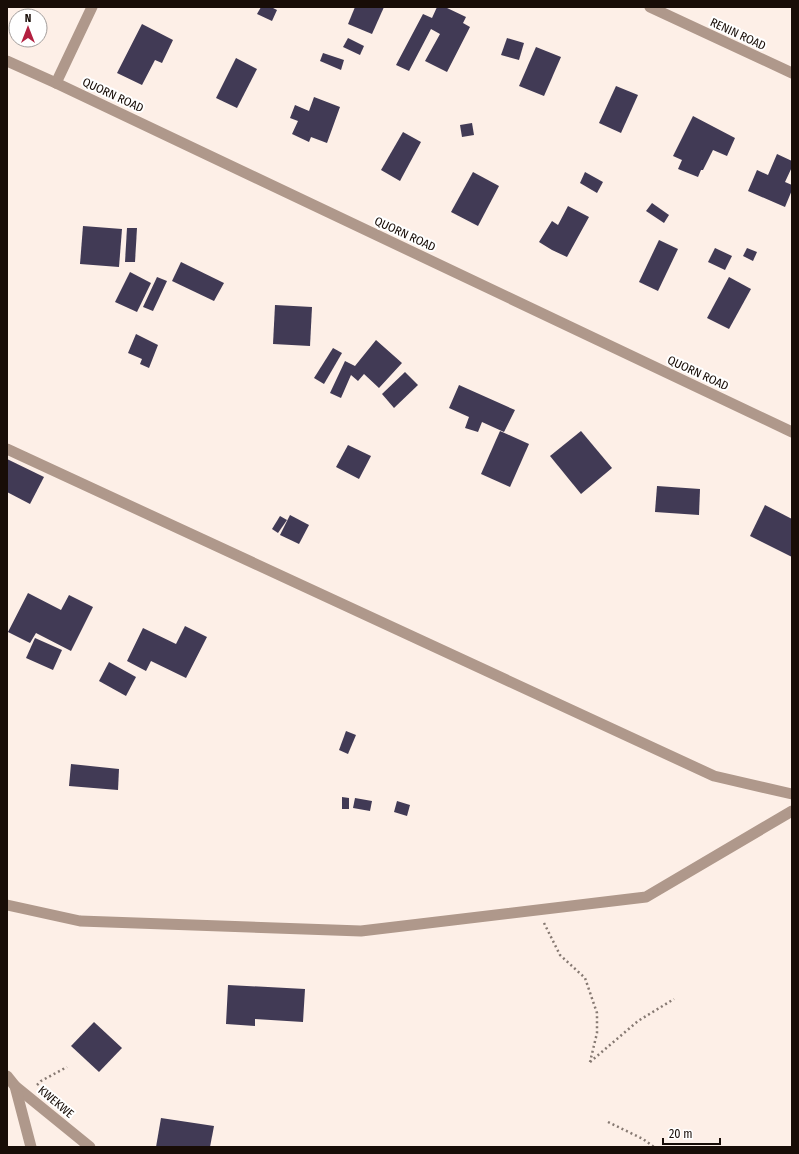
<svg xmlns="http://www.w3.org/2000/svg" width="799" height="1154" viewBox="0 0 799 1154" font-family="'Fira Sans Condensed',sans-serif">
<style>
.building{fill:#413a55}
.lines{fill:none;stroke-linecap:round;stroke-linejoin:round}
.path{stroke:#867972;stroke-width:2.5;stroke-dasharray:2 3;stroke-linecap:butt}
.minor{stroke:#af988b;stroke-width:11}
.labels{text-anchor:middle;stroke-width:4;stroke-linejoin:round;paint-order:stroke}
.street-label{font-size:12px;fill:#180d07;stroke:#fff}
</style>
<rect width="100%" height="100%" fill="#fdefe7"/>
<g class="building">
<path d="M261,7H271L277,10L272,21L257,14Z"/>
<path d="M355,7H384L372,34L348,24Z"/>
<path d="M437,7H445L466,17L463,23L470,27L447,72L425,61L440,34L431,29L409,71L396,65L423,14L432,18Z"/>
<path d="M142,24L173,40L162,63L155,60L142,85L117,73Z"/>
<path d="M348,38L364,46L360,55L343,47Z"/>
<path d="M507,38L524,43L519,60L501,55Z"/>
<path d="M536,47L561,57L544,96L519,86Z"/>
<path d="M323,53L344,60L341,70L320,61Z"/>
<path d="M236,58L257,69L237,108L216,98Z"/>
<path d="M616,86L638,95L621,133L599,123Z"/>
<path d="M314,97L340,107L327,143L311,137L309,142L292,134L298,121L290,118L295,105L309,111Z"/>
<path d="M693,116L735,138L727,156L713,150L703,170H701L698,177L678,169L682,160L673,156Z"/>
<path d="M472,123L474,135L462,137L460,125Z"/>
<path d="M403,132L421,142L400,181L381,170Z"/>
<path d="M777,154L792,161V167L785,182L792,185V190L785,207L748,191L757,170L768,175Z"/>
<path d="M473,172L499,186L478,226L451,212Z"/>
<path d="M585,172L603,182L597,193L580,183Z"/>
<path d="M652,203L669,215L664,223L646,211Z"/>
<path d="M568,206L589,217L567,257L552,250L539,242L552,221L558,225Z"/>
<path d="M83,226L122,229L119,267L80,264Z"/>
<path d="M127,228H137L135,262H125Z"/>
<path d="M659,240L678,249L658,291L639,282Z"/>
<path d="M715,248L732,256L725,270L708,262Z"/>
<path d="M747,248L757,252L753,261L743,256Z"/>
<path d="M181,262L224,283L214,301L172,281Z"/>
<path d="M130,272L151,283L137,312L115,302Z"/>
<path d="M157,277L167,281L153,311L143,307Z"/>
<path d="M729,277L751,289L729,329L707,318Z"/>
<path d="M275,305L312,307L310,346L273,344Z"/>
<path d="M136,334L158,345L149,368L140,364L142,359L128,353Z"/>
<path d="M376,340L402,363L379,388L364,374L358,381L351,375L341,398L330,393L345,361L355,366Z"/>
<path d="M333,348L342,353L324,384L314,378Z"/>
<path d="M405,372L418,385L394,408L382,394Z"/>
<path d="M459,385L515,410L504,432L482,422L478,432L465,428L469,417L449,408Z"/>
<path d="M500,431L529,444L510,487L481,474Z"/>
<path d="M581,431L612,468L581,494L550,456Z"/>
<path d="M348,445L371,456L359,479L336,467Z"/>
<path d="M7,459L44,477L30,504L7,492Z"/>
<path d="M657,486L700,489L699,515L655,512Z"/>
<path d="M765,505L792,519V557L750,536Z"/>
<path d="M290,515L309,525L299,544L280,535Z"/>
<path d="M280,516L287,520L278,533L272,529Z"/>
<path d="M28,593L61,610L69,595L93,607L71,651L36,633L30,643L8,632Z"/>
<path d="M185,626L207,637L186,678L151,661L146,671L127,661L143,628L176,644Z"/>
<path d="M35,638L62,650L53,670L26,658Z"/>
<path d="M109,662L136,677L126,696L99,681Z"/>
<path d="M346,731L356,735L348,754L339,750Z"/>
<path d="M71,764L119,769L118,790L69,786Z"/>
<path d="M342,797L349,798V809H342Z"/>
<path d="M355,798L372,801L370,811L353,808Z"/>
<path d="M397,801L410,805L407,816L394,812Z"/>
<path d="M228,985L305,989L303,1022L255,1019V1026L226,1024Z"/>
<path d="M94,1022L122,1048L99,1072L71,1046Z"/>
<path d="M161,1118L214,1126L210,1147H156Z"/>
</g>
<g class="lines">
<g class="path">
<path d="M544,923L560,955L585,978L597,1013V1033L590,1062"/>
<path d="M590,1062L638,1021L674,999"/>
<path d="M37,1085L41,1081L67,1067"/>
<path d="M608,1122L643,1139L654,1147"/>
</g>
<g class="minor">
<path d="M650,7L792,73"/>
<path d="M7,61L56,83L792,432"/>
<path d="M56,83L92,7"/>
<path d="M7,449L714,776L792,794"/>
<path d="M7,905L80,921L361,931L646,897L792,811"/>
<path d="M7,1076L15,1086L90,1147"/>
<path d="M15,1086L31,1147"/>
</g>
</g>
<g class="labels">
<g class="street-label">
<text transform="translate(738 34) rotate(25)" y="4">RENIN ROAD</text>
<text transform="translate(113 95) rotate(25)" y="4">QUORN ROAD</text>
<text transform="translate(405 234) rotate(25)" y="4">QUORN ROAD</text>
<text transform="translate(698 373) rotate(25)" y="4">QUORN ROAD</text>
<text transform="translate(56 1102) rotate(40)" y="4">KWEKWE</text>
</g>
</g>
<rect width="799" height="1154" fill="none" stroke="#180d07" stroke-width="16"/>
<g transform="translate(28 28)"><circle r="19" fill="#ffffff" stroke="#a39e9c"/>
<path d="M0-3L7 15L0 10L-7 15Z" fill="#b32040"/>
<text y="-6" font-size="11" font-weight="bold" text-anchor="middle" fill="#180d07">N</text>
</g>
<path d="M663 1138v6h57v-6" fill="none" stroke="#180d07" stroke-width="2"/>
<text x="669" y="1138" font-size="12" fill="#180d07" stroke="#ffffff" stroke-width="3" paint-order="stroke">20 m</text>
</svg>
